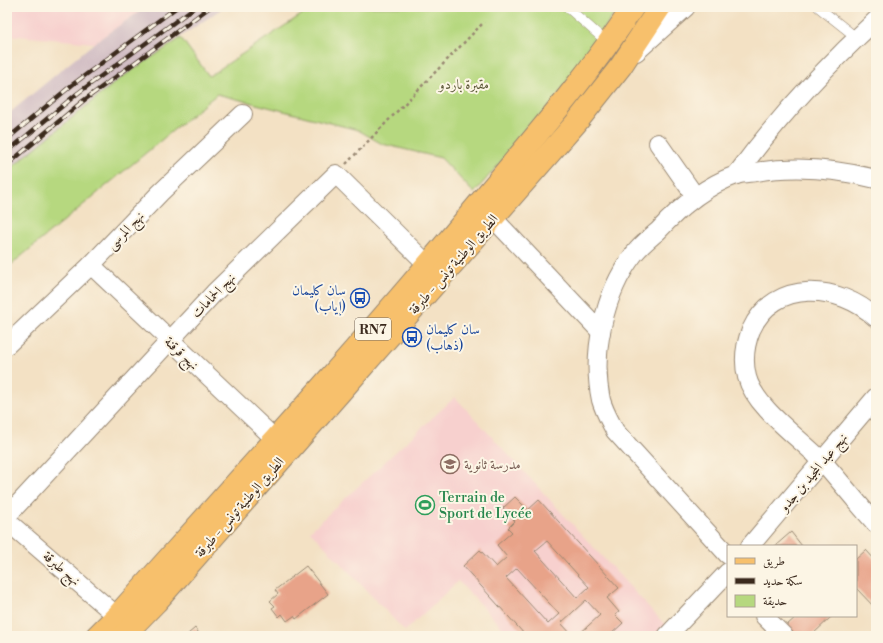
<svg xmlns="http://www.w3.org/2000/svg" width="883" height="643" viewBox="0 0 883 643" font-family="'Libre Bodoni',Amiri,serif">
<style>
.built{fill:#f7d0ce}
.industrial{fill:#d2bec4}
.green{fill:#b6d87f;stroke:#78814e}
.building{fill:#e8a389;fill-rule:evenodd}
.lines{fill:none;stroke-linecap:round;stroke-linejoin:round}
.service-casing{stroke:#978671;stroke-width:10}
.minor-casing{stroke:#978671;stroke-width:20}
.primary-casing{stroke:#978671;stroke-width:24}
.path{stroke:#978671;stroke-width:2.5;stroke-dasharray:3 3;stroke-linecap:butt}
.service{stroke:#fff;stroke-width:9}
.minor{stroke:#fff;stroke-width:18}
.primary{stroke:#f7c06c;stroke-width:22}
.rail-casing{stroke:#3b2a1e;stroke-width:4.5}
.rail{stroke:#fcf5e5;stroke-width:3;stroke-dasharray:9;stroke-linecap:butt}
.labels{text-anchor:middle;stroke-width:4;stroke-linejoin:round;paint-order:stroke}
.shield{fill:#fcf5e5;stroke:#75675a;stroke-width:1}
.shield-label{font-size:13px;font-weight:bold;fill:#3b2a1e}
.park-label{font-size:14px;fill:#5a5636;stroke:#fcf5e5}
.street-label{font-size:14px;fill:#3b2a1e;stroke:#fcf5e5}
.transit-label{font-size:14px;fill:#164399;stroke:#fcf5e5;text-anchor:end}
.education-label{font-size:14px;fill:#785e54;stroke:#fcf5e5;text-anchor:start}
.leisure-label{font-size:14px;fill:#27864d;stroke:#fcf5e5;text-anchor:start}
</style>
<rect width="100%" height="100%" fill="#fcf5e5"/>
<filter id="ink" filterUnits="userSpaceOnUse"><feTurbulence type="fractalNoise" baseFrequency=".025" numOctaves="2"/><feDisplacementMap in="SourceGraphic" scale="8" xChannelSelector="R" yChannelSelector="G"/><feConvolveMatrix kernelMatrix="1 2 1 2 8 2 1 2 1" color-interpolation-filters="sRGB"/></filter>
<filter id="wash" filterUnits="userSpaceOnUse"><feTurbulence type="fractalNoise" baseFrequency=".012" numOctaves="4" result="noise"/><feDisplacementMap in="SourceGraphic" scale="16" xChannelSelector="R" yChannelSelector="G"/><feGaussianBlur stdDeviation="0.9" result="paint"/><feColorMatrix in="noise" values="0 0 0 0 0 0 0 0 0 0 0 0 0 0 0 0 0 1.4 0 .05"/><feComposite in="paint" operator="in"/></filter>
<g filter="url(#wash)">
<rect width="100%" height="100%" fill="#f3e1c4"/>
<g class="built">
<path d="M7,7H146L94,43L7,35Z"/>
<path d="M455,397L668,628L660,636H510L458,581L405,631L310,531Z"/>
</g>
<path class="industrial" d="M146,7H224L118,80L7,172V115L94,43Z"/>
<path class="green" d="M313,7H619L553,102L474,193L441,158L382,144L358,130L217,94L7,268V172L17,163L118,80L181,38L209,76Z"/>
<g id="blocks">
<g class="building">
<path d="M515,497L528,510L539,500L619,588L607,598L619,612L615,615L623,623L609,636H577L600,615L586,600L561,623L573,636H526L463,566L480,550L496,567L507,557L497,545L512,532L508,528L515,521L503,508ZM547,541L589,587L577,598L535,551ZM517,568L559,614L548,624L506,578Z"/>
<path d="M791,532L802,546H775Z"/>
<path d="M866,550L876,561V609L856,588V559Z"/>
<path d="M306,566L328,594L296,619L294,616L287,621L282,614L279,617L272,608L275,606L270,601L278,594L275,590Z"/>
<path d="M797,616H832L811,636H796L786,626Z"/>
<path d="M195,628L201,636H190L188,634Z"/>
</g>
</g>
</g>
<g filter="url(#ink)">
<use href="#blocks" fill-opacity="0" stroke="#978671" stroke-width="1"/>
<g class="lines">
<g class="service-casing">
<g id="service">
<path d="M567,7L608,43"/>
<path d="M818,7L857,38"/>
</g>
</g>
<g class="minor-casing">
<g id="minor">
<path d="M636,52L686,7"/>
<path d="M658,143L695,196"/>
<path d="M736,175C777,119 825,67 876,20"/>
<path d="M493,218L601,332"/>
<path d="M91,265L275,439"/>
<path d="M876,318C840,284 774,278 751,330C745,345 743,361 747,377C755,408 801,439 823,462C841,482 858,504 876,524"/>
<path d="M7,345L91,265L160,193L243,114"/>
<path d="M7,516L214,293L336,174L428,265"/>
<path d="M7,521L117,616"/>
<path d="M750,546L876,397"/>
<path d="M728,555L615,431C610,421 604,411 601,400C591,353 604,293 634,254C641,245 650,238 658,231C680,207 705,186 736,175C742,173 750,173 756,172C797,165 836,169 876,179"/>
<path d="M764,616L784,636"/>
<path d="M667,636L728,572"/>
</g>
</g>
<g class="primary-casing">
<g id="primary">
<path d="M97,636L117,616C238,481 361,346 477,206C531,141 587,78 633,7"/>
<path d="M123,636L156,602L576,123L621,66L660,7"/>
</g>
</g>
<path class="path" d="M346,164L484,22"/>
<use href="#service" class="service"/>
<use href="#minor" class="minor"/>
<use href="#primary" class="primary"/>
<g class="rail-casing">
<g id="rail">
<path d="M7,139L72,85L177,7"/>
<path d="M7,152L78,93L195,7"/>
<path d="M7,165L83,101L210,7"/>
</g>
</g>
<use href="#rail" class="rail"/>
</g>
</g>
<defs>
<g id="bus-ring" transform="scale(1)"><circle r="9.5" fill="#fcf5e5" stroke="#1a4fb4" stroke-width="1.5"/><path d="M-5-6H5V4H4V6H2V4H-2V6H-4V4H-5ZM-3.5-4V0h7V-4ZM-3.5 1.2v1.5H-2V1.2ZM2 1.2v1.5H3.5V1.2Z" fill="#1a4fb4"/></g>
<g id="school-ring" transform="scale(1)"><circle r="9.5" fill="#fcf5e5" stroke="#8d6e63" stroke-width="1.5"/><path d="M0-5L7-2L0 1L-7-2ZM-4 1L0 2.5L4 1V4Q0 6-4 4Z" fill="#8d6e63"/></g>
<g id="stadium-ring" transform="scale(1)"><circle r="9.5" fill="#fcf5e5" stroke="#2e9e5b" stroke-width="1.5"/><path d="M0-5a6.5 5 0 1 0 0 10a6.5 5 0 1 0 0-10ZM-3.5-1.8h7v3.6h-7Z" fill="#2e9e5b"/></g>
</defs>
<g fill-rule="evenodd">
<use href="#bus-ring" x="360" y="298"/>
<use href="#bus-ring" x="412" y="337"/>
<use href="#school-ring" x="450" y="464"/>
<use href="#stadium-ring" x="425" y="505"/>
</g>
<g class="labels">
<rect class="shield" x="355" y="318" width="36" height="22" rx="3"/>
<g class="shield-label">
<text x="373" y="334">RN7</text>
</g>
<g class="park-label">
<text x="464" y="89">مقبرة باردو</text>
</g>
<g class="street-label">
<text transform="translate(125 230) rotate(-46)" y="5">نهج المرسى</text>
<text transform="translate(453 264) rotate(-49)" y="5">الطريق الوطنية تونس - طبرقة</text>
<text transform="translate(213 295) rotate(-46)" y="5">نهج الحمامات</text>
<text transform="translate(182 353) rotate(44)" y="5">نهج قرقنة</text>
<text transform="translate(813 472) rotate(-50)" y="5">نهج عبد المجيد بن جدو</text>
<text transform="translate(239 507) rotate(-49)" y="5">الطريق الوطنية تونس - طبرقة</text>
<text transform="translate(62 568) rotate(41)" y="5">نهج طبرقة</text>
</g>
<g class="transit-label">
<text x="346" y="295">سان كليمان<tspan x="346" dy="16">(إياب)</tspan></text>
<text x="426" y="334" text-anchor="start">سان كليمان<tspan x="426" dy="16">(ذهاب)</tspan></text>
</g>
<g class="education-label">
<text x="464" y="469">مدرسة ثانوية</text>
</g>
<g class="leisure-label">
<text x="439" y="502">Terrain de<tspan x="439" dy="16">Sport de Lycée</tspan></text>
</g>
</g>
<rect width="883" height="643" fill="none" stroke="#fcf5e5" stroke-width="24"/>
<rect x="727" y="545" width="130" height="72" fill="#fcf5e5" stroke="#afa495"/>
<rect x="735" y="558" width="20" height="6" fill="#f7c06c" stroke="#afa495"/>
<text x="763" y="565" font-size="12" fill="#3b2a1e">طريق</text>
<rect x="735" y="578" width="20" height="6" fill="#3b2a1e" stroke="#afa495"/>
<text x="763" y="585" font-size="12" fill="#3b2a1e">سكة حديد</text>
<rect x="735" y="595" width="20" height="12" fill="#b6d87f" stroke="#afa495"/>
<text x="763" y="605" font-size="12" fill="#3b2a1e">حديقة</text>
</svg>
